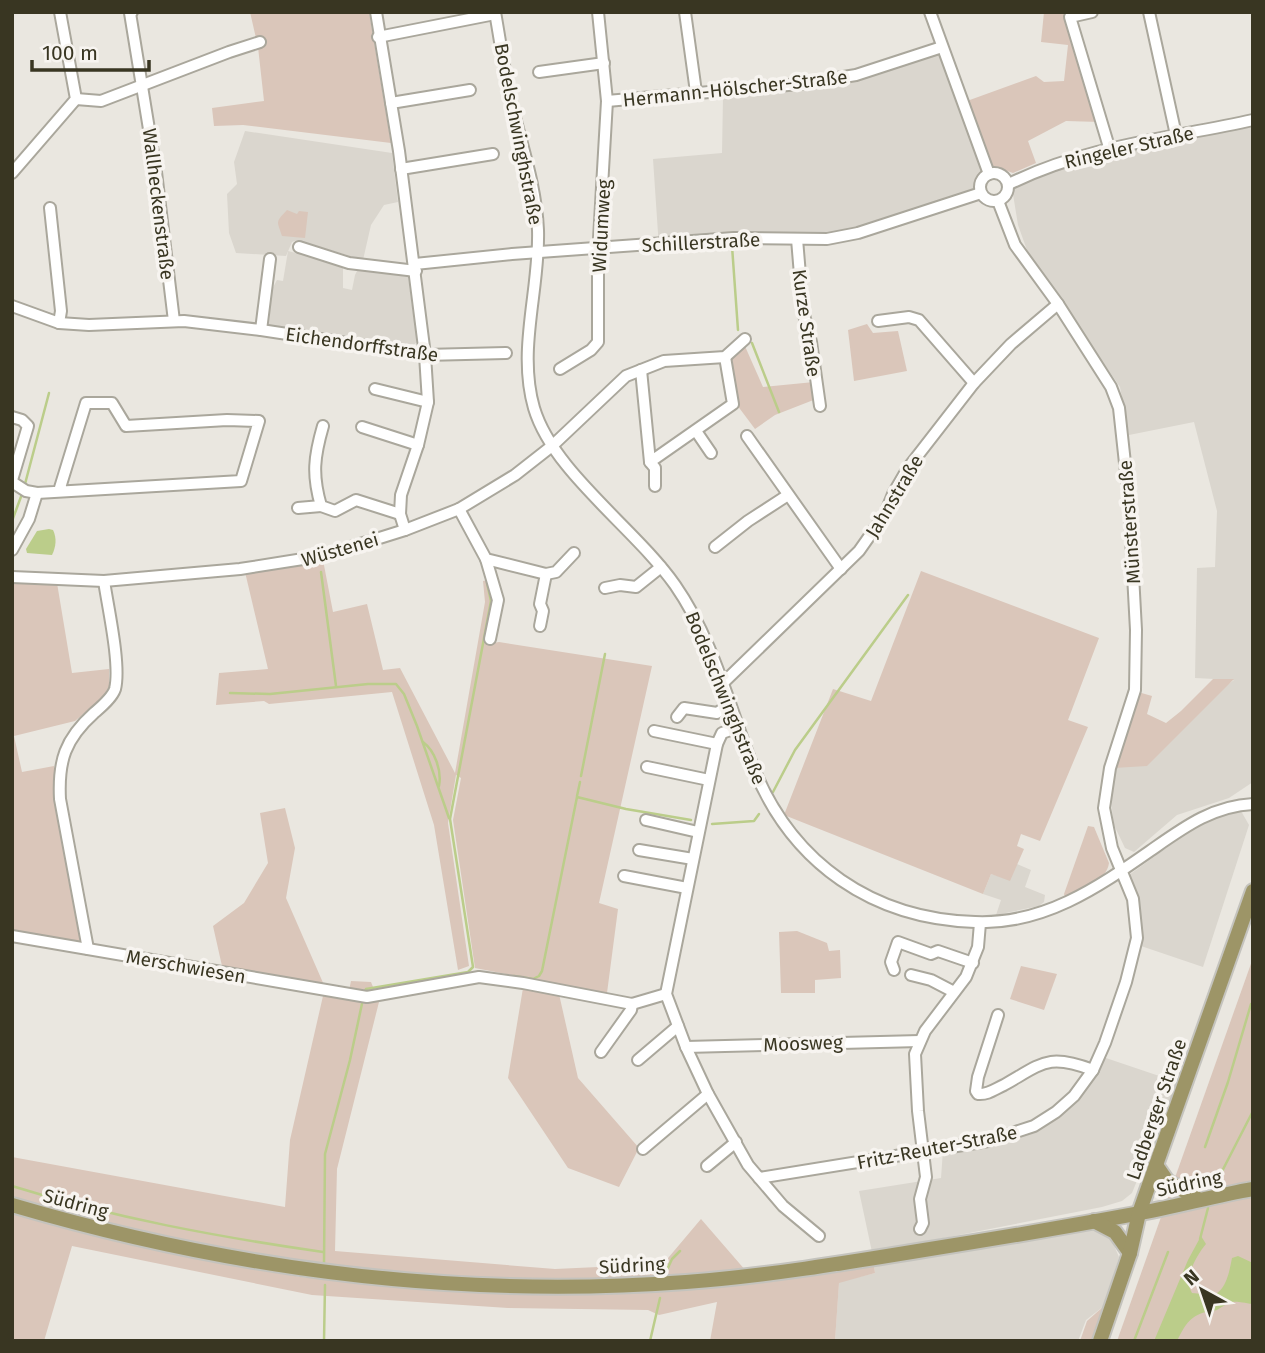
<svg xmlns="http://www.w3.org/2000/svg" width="1265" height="1353" viewBox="0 0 1265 1353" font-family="'Fira Sans',sans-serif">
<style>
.built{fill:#dad6ce}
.green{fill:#dac6ba}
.water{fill:#bbcd8a}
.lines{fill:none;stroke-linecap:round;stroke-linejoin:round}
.stream{stroke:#bbcd8a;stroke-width:2.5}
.minor-casing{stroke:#aaa79c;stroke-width:14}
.major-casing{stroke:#c4c3bd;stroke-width:18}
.minor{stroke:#fff;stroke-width:10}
.major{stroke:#9d9567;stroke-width:14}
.labels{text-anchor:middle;stroke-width:7;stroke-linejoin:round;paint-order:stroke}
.street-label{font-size:19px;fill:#393622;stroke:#f7f4f0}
</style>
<rect width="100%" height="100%" fill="#eae7e0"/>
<g class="built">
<path d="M939,48L983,167L979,175L978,190L841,233L725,236L659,248L653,159L722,153L723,97L856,77Z"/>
<path d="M1253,127V782L1229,798L1177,815L1134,852L1125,848L1113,823L1111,795L1114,768L1234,680L1195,678L1197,568L1215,567L1217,511L1194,422L1129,435L1120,387L1028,253L1018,225L1012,188L1050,169L1175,137Z"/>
<path d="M245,131L392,153L398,202L384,205L371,225L363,260L297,240L292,242L286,256L236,253L229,233L227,194L237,184L234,162Z"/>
<path d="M288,251L343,265V288L352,290L355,275L358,269L408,277L417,342L412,346L271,328L267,324L270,293L277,280L283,281Z"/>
<path d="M1241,811L1249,825L1203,967L1141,946L1138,898L1129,875L1195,827L1222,814Z"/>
<path d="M1017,864L1031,870L1025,887L1045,895L1044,902L1039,906L996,915L1001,900L983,894L991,874L1001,877Z"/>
<path d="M1103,1057L1177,1082L1132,1193L1122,1201L1102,1207L872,1252L859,1191L941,1178L943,1150L990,1142L1066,1109Z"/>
<path d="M1093,1230L1110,1236L1119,1257L1104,1306L1086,1320L1078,1341H835L839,1282L875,1273L874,1266Z"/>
</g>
<g class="green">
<path d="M250,12H369L391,143L243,125L214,126L212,108L264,101L258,47Z"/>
<path d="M1044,12H1068L1100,122L1066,121L1028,141L1036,163L1013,173L993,166L967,101L1036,76L1044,82L1064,81L1068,45L1041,42Z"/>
<path d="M287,210L297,214L299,211L308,212L305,238L282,236C277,220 275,223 287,210Z"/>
<path d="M867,324L873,333L898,331L907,371L854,381L848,330Z"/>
<path d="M744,344L763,387L814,382L816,399L775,415L755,429L734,401L728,358Z"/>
<path d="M323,560L333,612L367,604L383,670L400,668L455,773L485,602L483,581L488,580L494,600L486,644L499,642L652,666L599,903L618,909L607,993L475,968L453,820L461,778L456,775L448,823L469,966L458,970L434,825L392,692L269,704L264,701L216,705L219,673L268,669L245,572Z"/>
<path d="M921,571L1099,638L1068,720L1088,727L1040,841L1021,834L1017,846L1024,849L1010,881L991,874L983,894L784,815L833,689L871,701Z"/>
<path d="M12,582L57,583L72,673L109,669V687L102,698L75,721L14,736L22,772L54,766L56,796L84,945L12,933Z"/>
<path d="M1213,679H1234L1147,766L1114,768L1138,692L1152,696L1147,714L1166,723L1181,711Z"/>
<path d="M285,808L295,848L286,898L324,985L222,966L213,926L244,903L268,863L260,813Z"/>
<path d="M1088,826L1094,827L1109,863C1107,881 1080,889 1065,897L1064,894Z"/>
<path d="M797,931L827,943L829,951L840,950L841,978L815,980V993H781L779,932Z"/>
<path d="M1253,958V1341H1117Z"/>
<path d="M1021,966L1057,974L1044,1010L1010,999Z"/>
<path d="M351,981L371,982L379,1002L337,1169L335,1251L555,1269L663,1264L701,1219L746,1271C651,1277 554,1286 460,1280C308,1271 158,1240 12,1197V1157L285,1207L290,1140L323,996L347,1000Z"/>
<path d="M523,988L559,994L578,1078L639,1148L619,1187L568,1168L508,1078Z"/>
<path d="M12,1213L166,1251L301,1277L511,1294L726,1286L874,1266L875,1273L839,1283L835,1341H710L717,1302L659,1315L648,1310L508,1308L312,1295L72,1246L44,1341H12Z"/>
<path d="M1104,1306L1092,1341H1080L1087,1321Z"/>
</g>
<g class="water">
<path d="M49,529L53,530C57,538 56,547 52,555L27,553L26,549L37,531Z"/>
<path d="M1201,1236L1206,1244C1196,1256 1183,1279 1192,1293L1203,1294L1206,1297C1225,1296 1229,1274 1232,1258L1238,1256L1253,1263V1304C1233,1301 1233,1299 1217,1310C1215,1311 1209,1311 1206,1312C1189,1316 1184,1327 1177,1341H1154L1188,1260Z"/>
</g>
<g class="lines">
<g class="stream">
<path d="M732,246L738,330"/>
<path d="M752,343L779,412"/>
<path d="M25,484L49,393"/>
<path d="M12,521L22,494"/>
<path d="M321,572L336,686"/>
<path d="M230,693L270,694L368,684H396L404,694L417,726L449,818"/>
<path d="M423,742C435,751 442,771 439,786"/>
<path d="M581,776L605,654"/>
<path d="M773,792L795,750L908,595"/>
<path d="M577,796L580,782"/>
<path d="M712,824L754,821L759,814"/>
<path d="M514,976L533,979L539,976L542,971L577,797L626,809L691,820"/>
<path d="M364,993L366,989L468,972L473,967L450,819L491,601L487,583"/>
<path d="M1205,1147L1228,1082L1251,1004"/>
<path d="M1216,1183L1253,1111"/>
<path d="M12,1186C114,1218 219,1237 323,1252"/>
<path d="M1200,1239L1208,1208"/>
<path d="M324,1263L325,1154L350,1060L363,999"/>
<path d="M666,1272L672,1259L680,1251"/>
<path d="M324,1341L325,1285"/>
<path d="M650,1341L660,1298"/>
<path d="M1134,1341L1168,1252"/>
</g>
<g class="minor-casing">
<g id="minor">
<path d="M132,12L130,13L156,172L174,321"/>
<path d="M376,12L399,151L425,355L428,402L418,445L401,495L400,514L405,530"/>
<path d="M495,12C500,40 504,69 510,97C520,141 536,184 538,230C540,289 517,349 534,408C553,472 635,528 675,585C714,641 729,707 754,769C793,864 873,919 975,922C1043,925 1097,888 1150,851C1183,828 1212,806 1253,804"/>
<path d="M685,12L696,92"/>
<path d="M930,12L989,174"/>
<path d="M1092,12L1070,17L1109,147"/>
<path d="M1149,12L1176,135"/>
<path d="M378,37L495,14"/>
<path d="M539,72L604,63"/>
<path d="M76,99L101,101L229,52L260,42"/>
<path d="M607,101L800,84L856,75L942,47"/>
<path d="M391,103L470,90"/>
<path d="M401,169L493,154"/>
<circle cx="994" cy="187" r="14"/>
<path d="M12,173L76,99L60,12"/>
<path d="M1009,184C1089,145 1167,139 1253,120"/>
<path d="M50,208L61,311L59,323"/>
<path d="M797,239L803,311L811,342L820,406"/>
<path d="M299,247L349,263L416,271"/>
<path d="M415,264L512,254L734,238L827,239L858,233L981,193"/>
<path d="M12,306L59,323L89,325L184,321L261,330L425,355L506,353"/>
<path d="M878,321L909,317L919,320L974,383"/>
<path d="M261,330L270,259"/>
<path d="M560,369L591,350L598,342V256L607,101L598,12"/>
<path d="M641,370L650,462L733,404L725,357"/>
<path d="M375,389L428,402"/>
<path d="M12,417L22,420L28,426L12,480"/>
<path d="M323,426C314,457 312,475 321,506L335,511L356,500L400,514"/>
<path d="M362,427L418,445"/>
<path d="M696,431L711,453"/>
<path d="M747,436L841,569"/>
<path d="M650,462L655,468V486"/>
<path d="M12,482L26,491L37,493L241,481L259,421L227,420L126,426L112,403H86L59,491"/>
<path d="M298,508L321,506"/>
<path d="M459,509L486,559L546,574L556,572L574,553"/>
<path d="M715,547L748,521L788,495"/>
<path d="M12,550L29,519L37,493"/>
<path d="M486,559L498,600L490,639"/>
<path d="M12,577L104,581L240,569L322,556L405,530L459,509L515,475L552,446L626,376L664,361L725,357L745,339"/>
<path d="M605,588L620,585L636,587L661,567"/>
<path d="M540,626L543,611L540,604L546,574"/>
<path d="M723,683L859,551L885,514L893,494L908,468L974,383L1011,344L1058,304"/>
<path d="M677,717L684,708L717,713L730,704"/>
<path d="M739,727L722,733L717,744L666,994L686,1047L708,1094L748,1165L783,1206L819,1236"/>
<path d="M654,731L717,744"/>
<path d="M647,767L709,780"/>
<path d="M646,820L698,832"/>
<path d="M639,850L693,859"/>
<path d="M624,876L687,888"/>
<path d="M12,936L367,997L479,977L523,983L632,1004L666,994"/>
<path d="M88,949L60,799C58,761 65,739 94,713C101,707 112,698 115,689C121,665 108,608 104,581"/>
<path d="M894,970L891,962L898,942L931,954L938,951L973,963"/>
<path d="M911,975L931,980L954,992"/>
<path d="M998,1015L978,1077L976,1091L978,1094C988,1095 995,1089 1004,1085C1043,1063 1048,1053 1093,1070"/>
<path d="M686,1047L920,1041"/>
<path d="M601,1052L631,1010L632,1004"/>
<path d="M638,1060L678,1026"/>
<path d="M643,1149L708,1094"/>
<path d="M707,1166L736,1142"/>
<path d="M759,1178L988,1141L1034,1126L1056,1112L1074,1096L1093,1070L1105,1043L1126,982L1137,938L1133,899L1112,848L1104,808L1110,768L1135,690L1136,630L1129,500L1119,408L1111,387L1058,304L1015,245L998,201"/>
<path d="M920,1229L923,1223L920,1199L926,1177L918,1111L915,1054L925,1031L966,977L978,947L980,923"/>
</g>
</g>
<g class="major-casing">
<g id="major">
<path d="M1156,1165L1167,1181L1198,1199"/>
<path d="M12,1205C233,1270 456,1299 686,1282C766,1276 845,1263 924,1250C994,1239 1065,1227 1135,1214C1175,1207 1213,1196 1253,1189"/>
<path d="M1094,1221L1115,1232L1130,1253"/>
<path d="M1100,1341L1130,1253L1139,1213L1253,891"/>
</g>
</g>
<use href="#minor" class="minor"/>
<use href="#major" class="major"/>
</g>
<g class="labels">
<g class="street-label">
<text transform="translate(735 88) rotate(-6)" y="7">Hermann-Hölscher-Straße</text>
<text transform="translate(519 134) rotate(79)" y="7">Bodelschwinghstraße</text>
<text transform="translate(1129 147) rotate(-13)" y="7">Ringeler Straße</text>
<text transform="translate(159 204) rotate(83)" y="7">Wallheckenstraße</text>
<text transform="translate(601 226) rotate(-87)" y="7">Widumweg</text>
<text transform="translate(701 242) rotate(-3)" y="7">Schillerstraße</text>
<text transform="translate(807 323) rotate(82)" y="7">Kurze Straße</text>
<text transform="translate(362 344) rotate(8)" y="7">Eichendorffstraße</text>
<text transform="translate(894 496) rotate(-59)" y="7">Jahnstraße</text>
<text transform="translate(1129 522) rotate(-94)" y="7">Münsterstraße</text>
<text transform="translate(340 549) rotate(-16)" y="7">Wüstenei</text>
<text transform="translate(726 698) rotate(68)" y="7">Bodelschwinghstraße</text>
<text transform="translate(186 966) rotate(10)" y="7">Merschwiesen</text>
<text transform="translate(803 1043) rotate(-2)" y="7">Moosweg</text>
<text transform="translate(1156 1109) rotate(-71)" y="7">Ladberger Straße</text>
<text transform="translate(937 1147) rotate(-11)" y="7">Fritz-Reuter-Straße</text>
<text transform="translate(1189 1183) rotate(-12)" y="7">Südring</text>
<text transform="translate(76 1203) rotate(15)" y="7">Südring</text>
<text transform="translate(632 1265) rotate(-3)" y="7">Südring</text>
</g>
</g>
<rect width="1265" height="1353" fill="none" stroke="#393622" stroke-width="28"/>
<g transform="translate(1202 1290) rotate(320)" stroke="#f7f4f0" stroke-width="5" paint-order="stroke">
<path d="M0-5L12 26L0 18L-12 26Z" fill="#393622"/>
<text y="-10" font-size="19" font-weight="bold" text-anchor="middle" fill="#393622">N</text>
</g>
<path d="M32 60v10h117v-10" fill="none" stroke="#393622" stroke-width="3.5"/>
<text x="42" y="60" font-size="21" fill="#393622" stroke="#f7f4f0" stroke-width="5" paint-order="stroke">100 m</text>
</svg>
